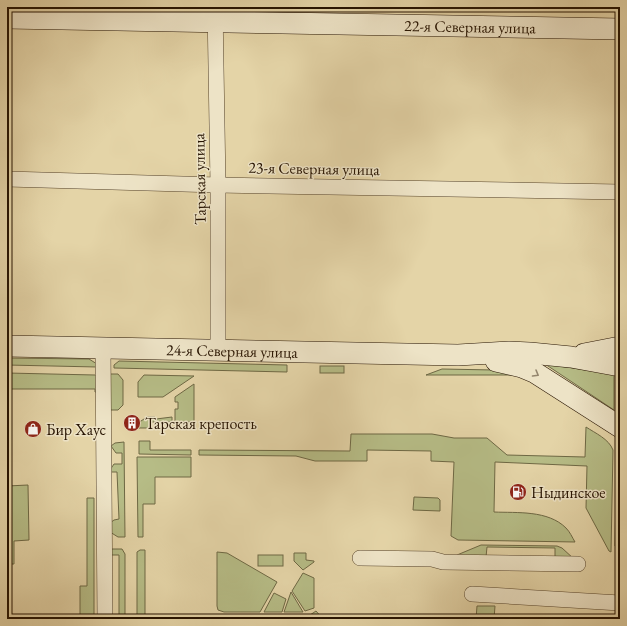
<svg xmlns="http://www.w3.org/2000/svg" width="627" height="626" viewBox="0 0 627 626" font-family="'EB Garamond',serif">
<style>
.green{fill:#b6bc86;stroke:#6e6844}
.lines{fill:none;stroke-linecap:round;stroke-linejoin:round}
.minor-casing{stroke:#56432a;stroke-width:16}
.secondary-casing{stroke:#261301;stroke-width:22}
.minor{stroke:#ede3c6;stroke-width:15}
.secondary{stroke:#ede3c6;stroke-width:21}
.oneway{stroke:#93856d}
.labels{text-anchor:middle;stroke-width:3;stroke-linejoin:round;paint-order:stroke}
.street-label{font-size:16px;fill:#261301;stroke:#ede3c6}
.poi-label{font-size:16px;fill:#261301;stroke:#ede3c6;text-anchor:start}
</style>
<rect width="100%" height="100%" fill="#e4d4a7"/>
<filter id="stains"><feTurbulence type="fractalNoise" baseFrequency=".005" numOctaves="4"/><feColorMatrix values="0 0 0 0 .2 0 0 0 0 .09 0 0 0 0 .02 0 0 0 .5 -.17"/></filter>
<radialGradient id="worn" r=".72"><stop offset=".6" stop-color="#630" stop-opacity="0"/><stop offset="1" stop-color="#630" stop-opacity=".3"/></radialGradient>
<g class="green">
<path d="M7,358L89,359L97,364V367L7,365Z"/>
<path d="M119,361L287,365V372L114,368V365Z"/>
<path d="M545,364L614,374V410Z"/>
<rect x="320" y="366" width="24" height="7"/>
<path d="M442,369L494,370L513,375H426Z"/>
<path d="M7,373L95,375L98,378V392H95V389H7Z"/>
<path d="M110,374H118L123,380V405L118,410H110Z"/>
<path d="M144,375L194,376L163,397H138V382Z"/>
<path d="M194,384V422H175V409H178V402H175V397Z"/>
<path d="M147,417H155L156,419L172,417V422H150V428H138V423Z"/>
<path d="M586,427C595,433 609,439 613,450L611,552L609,551L586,508L587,466L495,462L494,512C517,513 548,510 566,528C570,532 572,537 575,542L458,540L451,536L454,462L431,461V451L367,450V461H315L296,456L199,455V450L350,451L351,434H432L454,438H487L507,455L585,457Z"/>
<path d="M139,441H150V450H191V455L139,454Z"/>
<path d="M124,442L125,537H118L110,532V523L114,520L119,519L117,472H111L110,470L114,464H122V453H116L111,446L115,443Z"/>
<path d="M617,445L620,449V549L615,546Z"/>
<path d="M137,457H191V477H155V504H143V537H138Z"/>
<path d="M28,485L29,540L14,541V564H7V486Z"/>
<path d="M414,497L438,498L440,500V511L413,510Z"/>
<path d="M87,498H94V619H80V586H87Z"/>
<path d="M481,545L557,546L562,548L574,559H555V548L487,547L486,557H457V555Z"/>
<path d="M112,549H122L125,554V619H119V555H108Z"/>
<path d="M140,550H145V619H137V552Z"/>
<path d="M217,552L227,553L277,582L260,612H224L218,610L217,606Z"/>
<path d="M294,553H306V560L314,561V562L303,570L294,561Z"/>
<rect x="258" y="555" width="25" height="11"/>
<path d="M303,573L314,578V608L305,611L292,591Z"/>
<path d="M291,592L303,612H284Z"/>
<path d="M274,593L286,599L282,612H264Z"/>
<path d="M477,606H495L494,619H476Z"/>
<path d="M316,611L323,619H256V616L307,617Z"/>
</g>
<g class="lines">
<g class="minor-casing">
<g id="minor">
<path d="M215,7L218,185V350"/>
<path d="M7,179L218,185L620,192"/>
<path d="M103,348L105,619"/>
<path d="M360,558L432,559L443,562L578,564"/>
<path d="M472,594L620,603"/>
</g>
</g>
<g class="secondary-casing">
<g id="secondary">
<path id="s1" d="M7,18L620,29"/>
<path id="s2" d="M7,346L458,355L509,352L530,353L571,357L620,366"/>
<path d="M584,354L620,347"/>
<path d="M496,361L522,367L534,372L620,427"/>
</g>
</g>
<use href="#minor" class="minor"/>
<use href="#secondary" class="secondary"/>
</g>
<defs><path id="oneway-chevron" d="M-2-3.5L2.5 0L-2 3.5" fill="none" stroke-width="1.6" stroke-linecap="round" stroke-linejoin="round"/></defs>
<use class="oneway" href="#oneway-chevron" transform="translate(536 374) rotate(30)"/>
<defs>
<g id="building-disc" transform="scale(0.9)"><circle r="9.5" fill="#8f2418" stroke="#ede3c6"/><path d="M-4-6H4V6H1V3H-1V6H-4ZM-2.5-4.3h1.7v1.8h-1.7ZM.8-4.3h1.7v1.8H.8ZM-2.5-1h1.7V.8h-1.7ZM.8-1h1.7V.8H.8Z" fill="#fff"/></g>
<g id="shop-disc" transform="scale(0.9)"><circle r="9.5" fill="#8f2418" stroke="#ede3c6"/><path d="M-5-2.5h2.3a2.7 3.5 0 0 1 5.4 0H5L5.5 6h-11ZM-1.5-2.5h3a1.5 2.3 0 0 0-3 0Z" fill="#fff"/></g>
<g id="fuel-disc" transform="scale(0.9)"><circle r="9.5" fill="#8f2418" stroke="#ede3c6"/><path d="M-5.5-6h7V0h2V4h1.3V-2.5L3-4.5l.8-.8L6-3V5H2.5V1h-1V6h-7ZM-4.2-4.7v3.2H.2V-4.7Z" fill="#fff"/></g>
</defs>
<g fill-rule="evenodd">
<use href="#building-disc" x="132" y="423"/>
<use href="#shop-disc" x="33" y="429"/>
<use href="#fuel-disc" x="518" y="492"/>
</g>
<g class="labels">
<g class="street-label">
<text dy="6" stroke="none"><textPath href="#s1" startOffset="463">22-я Северная улица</textPath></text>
<text transform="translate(314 168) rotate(1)" y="6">23-я Северная улица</text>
<text transform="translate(199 179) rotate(-91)" y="6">Тарская улица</text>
<text dy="6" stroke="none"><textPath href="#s2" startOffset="225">24-я Северная улица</textPath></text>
</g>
<g class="poi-label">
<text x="145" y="429">Тарская крепость</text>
<text x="46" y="435">Бир Хаус</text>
<text x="531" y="498">Ныдинское</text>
</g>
</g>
<rect width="627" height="626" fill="none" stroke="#e4d4a7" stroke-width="24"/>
<rect x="8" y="8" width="611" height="610" fill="none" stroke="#261301" stroke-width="2"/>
<rect x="12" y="12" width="603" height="602" fill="none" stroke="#261301"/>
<rect width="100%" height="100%" filter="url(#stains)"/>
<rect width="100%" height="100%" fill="url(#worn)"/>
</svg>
